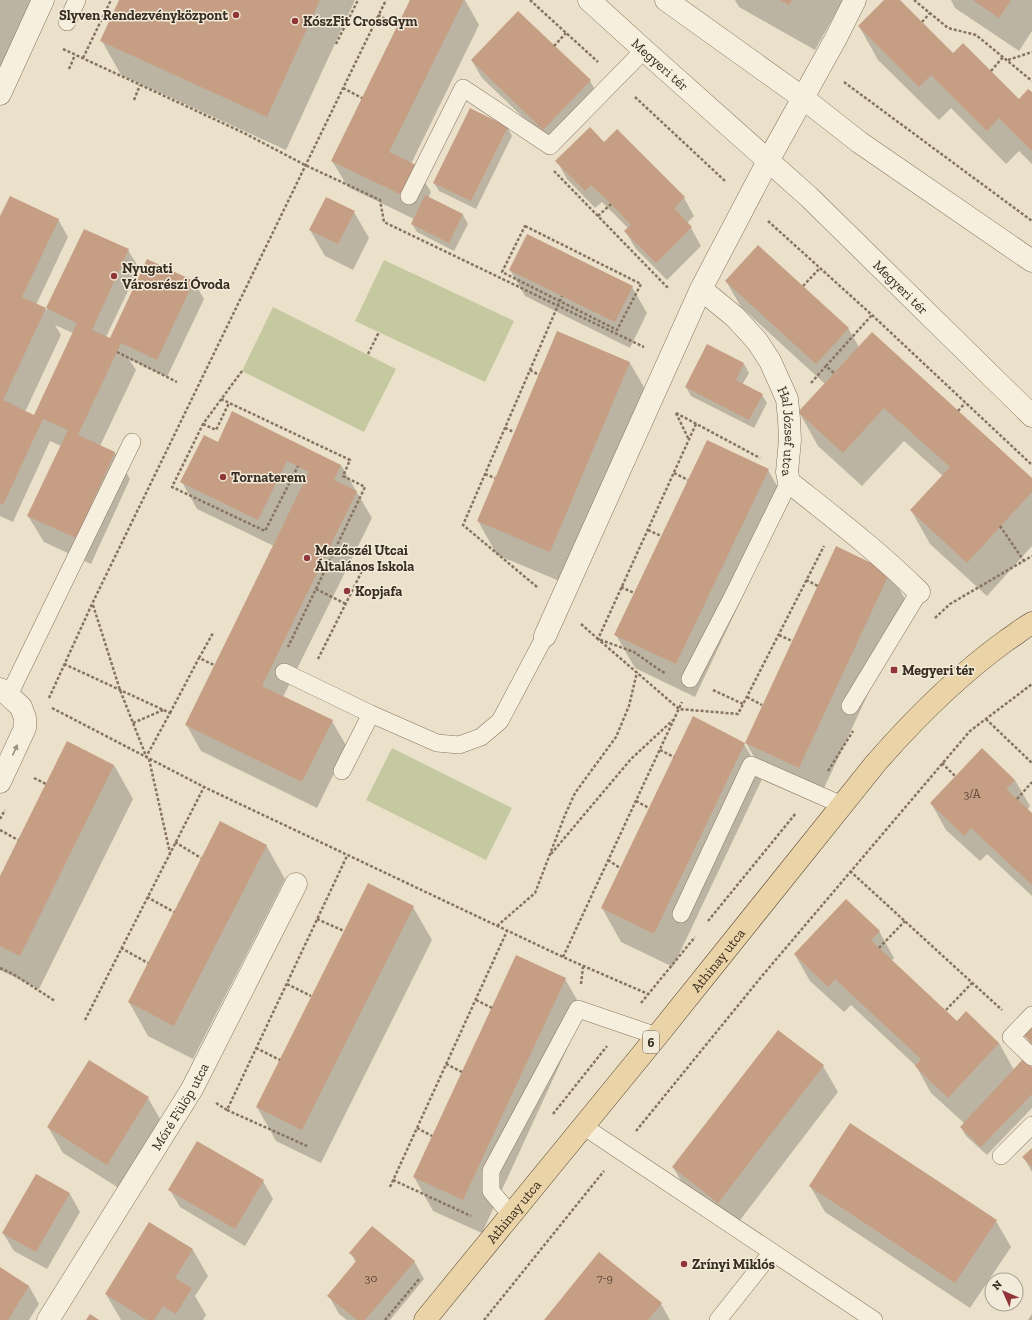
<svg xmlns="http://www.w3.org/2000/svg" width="1032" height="1320" viewBox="0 0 1032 1320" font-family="'Zilla Slab',serif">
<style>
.green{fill:#c5c99f}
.shadow{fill:#0003;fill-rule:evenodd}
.building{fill:#c69e84}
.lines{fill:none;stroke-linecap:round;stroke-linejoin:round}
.lane-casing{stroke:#877460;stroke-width:18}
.street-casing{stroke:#877460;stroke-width:23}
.primary-casing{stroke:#554334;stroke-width:23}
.path{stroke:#877460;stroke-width:2.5;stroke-dasharray:3 2;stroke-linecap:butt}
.lane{stroke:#f6efdd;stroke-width:17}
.street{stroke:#f6efdd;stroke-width:22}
.primary{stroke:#ead4a7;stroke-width:22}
.oneway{fill:#988e80}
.poi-dot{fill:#903638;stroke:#f3ebda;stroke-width:1.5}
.labels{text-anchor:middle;stroke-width:3;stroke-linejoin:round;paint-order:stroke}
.number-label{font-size:12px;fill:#5c493a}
.shield{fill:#f3ebda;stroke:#716659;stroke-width:1}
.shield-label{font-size:13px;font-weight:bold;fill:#392d22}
.poi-label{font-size:14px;font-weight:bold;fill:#392d22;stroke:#f3ebda;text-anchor:start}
.street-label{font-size:14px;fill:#392d22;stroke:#f3ebda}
</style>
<rect width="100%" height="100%" fill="#ebe1cb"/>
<g class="green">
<path d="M384,260L514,321L485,382L355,321Z"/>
<path d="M273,307L396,369L364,432L242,371Z"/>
<path d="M392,748L512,808L486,860L366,800Z"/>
</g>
<g class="shadow">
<path d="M0,0H39L0,84Z"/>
<path d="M120,0H355L286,150L121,75L102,41Z"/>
<path d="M411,0H465L479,25L411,164L415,166L431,192L428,198L463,215L468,224L454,251L417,232L412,224L414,219L348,187L332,161Z"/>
<path d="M735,0H843L815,50L739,7Z"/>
<path d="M885,0H899L953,55L1019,100L1032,94V164L1019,151L1006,164L951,108L939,120L878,60L859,26Z"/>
<path d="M951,0H1032V31L1019,51L955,8Z"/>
<path d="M472,61L590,81L600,98L554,147L482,78Z"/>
<path d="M507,127L512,136L476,209L439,191L434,183Z"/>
<path d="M604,143L684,198L694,216L687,223L691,228L701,246L667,280L636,249L625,231L628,228L602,202L595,208L567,179L557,161Z"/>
<path d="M354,212L369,238L353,270L325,256L310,230Z"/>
<path d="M0,219H58L68,237L36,305L47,310L84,230L128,250L139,268L106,337L112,340L194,282L204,299L167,377L129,359L136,370L100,446L115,453L130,479L91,564L44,542L28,516L61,446L50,441L13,522L0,516ZM55,325L73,333L34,416L25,412L61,335Z"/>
<path d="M510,270L632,287L647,313L630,348L525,296Z"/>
<path d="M726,281L848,328L859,347L1032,480V546L987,596L930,544L911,510L943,476L904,441L862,486L818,446L799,412L825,384L741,307Z"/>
<path d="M558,332L630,363L649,396L569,585L497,555L478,521Z"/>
<path d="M707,345L744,364L749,373L742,385L762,395L767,403L754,428L691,396L686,387Z"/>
<path d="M218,444L341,465L372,518L283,697L332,721L347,747L317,808L201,751L186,724L274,546L197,509L182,482Z"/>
<path d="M768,470L787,503L695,697L635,668L616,635Z"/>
<path d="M890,573L909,606L818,801L765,776L746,743Z"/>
<path d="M693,718L744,744L763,777L673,967L621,942L602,908Z"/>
<path d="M114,765L133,799L39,989L0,970V878Z"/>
<path d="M1015,780L1030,806L1027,810L1032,815V896L987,854L980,861L946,830L931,803Z"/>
<path d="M266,845L285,879L193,1059L148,1036L129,1002Z"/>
<path d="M413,907L432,940L321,1163L276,1141L257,1107Z"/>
<path d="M879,931L894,958L891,961L957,1022L999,1043L1014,1070L1032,1069V1108L987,1155L966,1136L961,1127L964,1123L931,1093L916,1066L851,1005L844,1012L810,981L795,955Z"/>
<path d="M565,979L584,1012L482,1233L433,1211L414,1177Z"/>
<path d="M1032,1027V1046L1025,1035Z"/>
<path d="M823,1066L838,1092L734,1228L688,1193L673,1167Z"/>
<path d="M148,1098L163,1124L122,1190L63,1153L48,1127Z"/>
<path d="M1032,1149V1172L1024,1158Z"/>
<path d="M36,1175L70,1194L80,1212L47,1269L14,1251L3,1233Z"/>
<path d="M263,1181L273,1199L245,1246L180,1207L170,1190Z"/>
<path d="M810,1186L996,1221L1011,1247L970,1308L825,1212Z"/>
<path d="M150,1223L193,1250L208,1276L195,1296L206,1315L203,1320H121L106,1294Z"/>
<path d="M351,1253L414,1261L424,1279L390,1320H347L339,1314L329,1296L356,1263Z"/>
<path d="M0,1268L29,1286L39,1304L29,1320H0Z"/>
<path d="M661,1304L670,1320H546Z"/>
<path d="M1032,1314V1320H1028Z"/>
</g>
<g class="building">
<path d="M119,0H320L267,117L100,41Z"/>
<path d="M410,0H464L389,152L416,165L402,195L331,161Z"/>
<path d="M780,0H792L789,5Z"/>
<path d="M884,0H900L953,53L963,43L1019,99L1028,89L1032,92V151L999,118L987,131L931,75L919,87L858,26Z"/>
<path d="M973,0H1011L999,18Z"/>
<path d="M518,11L591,80L543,130L471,60Z"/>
<path d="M470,108L508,127L471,201L433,183Z"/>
<path d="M590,127L604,142L617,129L685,197L674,208L692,227L656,263L624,231L631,225L611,204L591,185L585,191L555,161Z"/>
<path d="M425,195L463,214L449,243L411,224Z"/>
<path d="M10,196L59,219L22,297L46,308L3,400L34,415L77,323L46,308L84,229L129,249L92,330L110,338L147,259L194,281L157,360L121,343L78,435L115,452L76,538L27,516L68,430L43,419L3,505L0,503V216Z"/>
<path d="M326,197L355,211L338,244L309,230Z"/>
<path d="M527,234L633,286L615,322L509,270Z"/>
<path d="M758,245L849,328L816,364L725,281Z"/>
<path d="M557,331L630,362L550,552L477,521Z"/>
<path d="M872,332L1032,478V492L967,563L910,510L950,467L884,408L843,453L798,412Z"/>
<path d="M707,344L744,363L736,380L763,394L749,420L685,387Z"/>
<path d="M232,411L341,465L334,480L357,491L262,686L333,720L302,782L185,725L309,472L287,461L258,520L180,482L204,435L218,442Z"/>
<path d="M707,440L769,469L676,664L614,635Z"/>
<path d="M836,546L890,572L799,768L745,743Z"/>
<path d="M693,716L745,743L654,934L601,908Z"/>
<path d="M67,741L114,765L20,956L0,946V876Z"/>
<path d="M982,748L1015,780L1006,789L1032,813V885L971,828L964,836L930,803Z"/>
<path d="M220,821L267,845L174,1026L128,1002Z"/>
<path d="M368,883L414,906L302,1130L256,1107Z"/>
<path d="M846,899L880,931L871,940L879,948L957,1021L966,1011L999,1043L948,1098L915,1066L921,1059L835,979L828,987L794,954Z"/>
<path d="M516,955L566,978L463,1200L413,1177Z"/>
<path d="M1032,1026V1043L1023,1035Z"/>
<path d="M778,1030L824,1065L718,1203L672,1167Z"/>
<path d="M1023,1059L1032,1067V1094L981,1147L960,1127Z"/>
<path d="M89,1060L149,1097L107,1165L47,1127Z"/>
<path d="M850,1123L997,1220L955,1283L809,1186Z"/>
<path d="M197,1141L264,1180L235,1229L168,1190Z"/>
<path d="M1032,1148V1167L1022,1157Z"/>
<path d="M36,1174L70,1193L36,1252L2,1233Z"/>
<path d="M149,1222L193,1249L175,1278L192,1288L176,1314L163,1306L154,1320H147L105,1294Z"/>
<path d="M372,1226L415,1261L365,1320H357L327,1296L357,1260L349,1253Z"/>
<path d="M599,1252L662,1303L648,1320H544Z"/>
<path d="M0,1267L29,1286L8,1320H0Z"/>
<path d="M90,1314L99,1320H86Z"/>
</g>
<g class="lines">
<g class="lane-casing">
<g id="lane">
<path d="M67,22L77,0"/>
<path d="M409,196L463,88L550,146L644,50"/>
<path d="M284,672L371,714L437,743L459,745L481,737L500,721L545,636"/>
<path d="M690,679L733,596L789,482"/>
<path d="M9,695L132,442"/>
<path d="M850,706L919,592"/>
<path d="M342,771L371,714"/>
<path d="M681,914L751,765L842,805"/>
<path d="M1032,1015L1011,1037L1032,1057"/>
<path d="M583,1126L874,1320"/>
<path d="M1001,1156L1032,1125"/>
<path d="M511,1215L491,1191V1171L578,1009L657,1036"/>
<path d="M718,1320L772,1252"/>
</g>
</g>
<g class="street-casing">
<g id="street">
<path id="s1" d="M589,0L644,50L809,197L1032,416"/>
<path d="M666,0L803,98L859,142L1032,261"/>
<path d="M0,94L43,0"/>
<path id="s2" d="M701,289L735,317L757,341L770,361L787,399L789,419L790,440L787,472L789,482C833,517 879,552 919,592"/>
<path d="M545,636L701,289L768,161L835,40L855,0"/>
<path d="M0,689L5,692L21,707L25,718V728L0,782"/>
<path id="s3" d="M48,1320L192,1089L296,884"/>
</g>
</g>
<g class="primary-casing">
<g id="primary">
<path id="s4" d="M425,1320L657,1036L875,764C915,718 957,676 1007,640C1015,635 1023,628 1032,623"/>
</g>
</g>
<g class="path">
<path d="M530,0L598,62"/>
<path d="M914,0L948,28L976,35L1032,81"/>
<path d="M378,15L398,26"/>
<path d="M922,22L930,13"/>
<path d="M336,44L358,0"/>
<path d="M554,46L566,33"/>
<path d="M63,49L244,133L305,165L380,200L384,222L644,347"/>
<path d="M83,58L111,0"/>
<path d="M1008,60L1032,52"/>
<path d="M69,69L75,55"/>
<path d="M991,71L1003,57"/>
<path d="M844,82L1032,221"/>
<path d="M343,88L362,98"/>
<path d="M635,97L725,181"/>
<path d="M134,100L140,85"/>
<path d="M554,171L669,289"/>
<path d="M598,216L611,204"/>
<path d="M768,221L872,315L1032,465"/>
<path d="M525,226L641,284L617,330L502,272Z"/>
<path d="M803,286L820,268"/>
<path d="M117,352L177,382"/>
<path d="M368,354L379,332"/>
<path d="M826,366L872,315"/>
<path d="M530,370L539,375"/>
<path d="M242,371L203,424L172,487L265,531L298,466"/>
<path d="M811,383L826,366L834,373"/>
<path d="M221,399L350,460L343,476L365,487L288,647"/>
<path d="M958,411L965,403"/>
<path d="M676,413L760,458"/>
<path d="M676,413L689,440"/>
<path d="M203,424L216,430L229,403"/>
<path d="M696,424L598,639L679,709L738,714L824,546"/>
<path d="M505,428L514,432"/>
<path d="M674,473L688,480"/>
<path d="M485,474L495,478"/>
<path d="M1000,526L1024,561"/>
<path d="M648,530L661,536"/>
<path d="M806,580L818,586"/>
<path d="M537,587L463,525L562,296"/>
<path d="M621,587L634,593"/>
<path d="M316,589L346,604"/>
<path d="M93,605L120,690L146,756"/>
<path d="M935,618L950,604L1032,556"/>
<path d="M581,624L598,639L634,652L661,671L665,673"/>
<path d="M779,635L792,641"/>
<path d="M199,658L213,633"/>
<path d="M318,659L366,563"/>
<path d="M64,664L170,713L146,757"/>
<path d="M713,690L743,704"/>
<path d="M747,697L762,705"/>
<path d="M49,698L92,604L386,0"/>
<path d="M52,708L204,787L563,957L648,994"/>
<path d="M170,713L199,658L214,665"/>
<path d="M986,719L1032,763"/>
<path d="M133,723L163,710"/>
<path d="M660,750L674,757"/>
<path d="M149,759L170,853"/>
<path d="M942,763L955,776"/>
<path d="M828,771L853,731"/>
<path d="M34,778L46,784"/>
<path d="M1017,799L1032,782"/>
<path d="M636,801L649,808"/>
<path d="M0,819L5,810"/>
<path d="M0,830L18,840"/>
<path d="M175,842L201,858"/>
<path d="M551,854L631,759L673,720"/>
<path d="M608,860L620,868"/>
<path d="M850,871L1002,1010"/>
<path d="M147,897L174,912"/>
<path d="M317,919L344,931"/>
<path d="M708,921L796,813"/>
<path d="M497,926L535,893L565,815L575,793L616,737L629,706L637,672"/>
<path d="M121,948L148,963"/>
<path d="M879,948L905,921"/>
<path d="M563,957L682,702"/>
<path d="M0,968L13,974L55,1001"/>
<path d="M287,984L311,996"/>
<path d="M581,984L583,967"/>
<path d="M476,1000L492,1008"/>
<path d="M641,1003L695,937"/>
<path d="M946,1010L972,983"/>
<path d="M85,1020L204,787"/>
<path d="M256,1048L280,1060"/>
<path d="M446,1064L462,1072"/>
<path d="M216,1103L227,1110L347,856"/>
<path d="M227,1110L307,1146"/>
<path d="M553,1114L607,1046"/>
<path d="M417,1128L432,1136"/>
<path d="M636,1131L762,976L970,731L1032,684"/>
<path d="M393,1180L471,1216"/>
<path d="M390,1187L507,931"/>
<path d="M385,1320L420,1278"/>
<path d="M484,1320L604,1171"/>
</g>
<use href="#lane" class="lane"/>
<use href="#street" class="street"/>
<use href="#primary" class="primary"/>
</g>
<defs><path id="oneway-solid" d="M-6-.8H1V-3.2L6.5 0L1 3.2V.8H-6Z"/></defs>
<use class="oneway" href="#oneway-solid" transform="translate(15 750) rotate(-66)"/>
<g class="poi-dot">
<circle cx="236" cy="15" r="4"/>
<circle cx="295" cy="21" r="4"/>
<circle cx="114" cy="276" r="4"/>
<circle cx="223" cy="477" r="4"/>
<circle cx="307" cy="558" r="4"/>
<circle cx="347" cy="591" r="4"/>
<rect x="890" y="666" width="8" height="8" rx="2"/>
<circle cx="684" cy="1264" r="4"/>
</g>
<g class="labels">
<g class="number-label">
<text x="972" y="798">3/A</text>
<text x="371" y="1282">30</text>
<text x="605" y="1282">7-9</text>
</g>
<rect class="shield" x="643" y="1031" width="16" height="22" rx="3"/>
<g class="shield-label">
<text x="651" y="1047">6</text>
</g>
<g class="poi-label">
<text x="228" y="20" text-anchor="end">Slyven Rendezvényközpont</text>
<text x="303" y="26">KószFit CrossGym</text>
<text x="122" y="273">Nyugati<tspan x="122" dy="16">Városrészi Óvoda</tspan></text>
<text x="231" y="482">Tornaterem</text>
<text x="315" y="555">Mezőszél Utcai<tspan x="315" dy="16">Általános Iskola</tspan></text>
<text x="355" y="596">Kopjafa</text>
<text x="902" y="675">Megyeri tér</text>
<text x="692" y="1269">Zrínyi Miklós</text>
</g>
<g class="street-label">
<text dy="5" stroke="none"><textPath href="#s1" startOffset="96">Megyeri tér</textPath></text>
<text dy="5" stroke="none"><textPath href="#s1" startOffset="424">Megyeri tér</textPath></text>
<text dy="5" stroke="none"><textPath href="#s2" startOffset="174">Hal József utca</textPath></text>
<text dy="5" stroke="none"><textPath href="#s4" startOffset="464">Athinay utca</textPath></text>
<text dy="5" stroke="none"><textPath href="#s3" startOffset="251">Móré Fülöp utca</textPath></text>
<text dy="5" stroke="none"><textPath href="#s4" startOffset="140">Athinay utca</textPath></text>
</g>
</g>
<g transform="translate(1004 1292) rotate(315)"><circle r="19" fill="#f3ebda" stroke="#a99f90"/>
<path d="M0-3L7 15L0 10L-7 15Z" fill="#903638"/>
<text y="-6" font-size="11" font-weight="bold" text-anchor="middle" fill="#392d22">N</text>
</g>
</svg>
